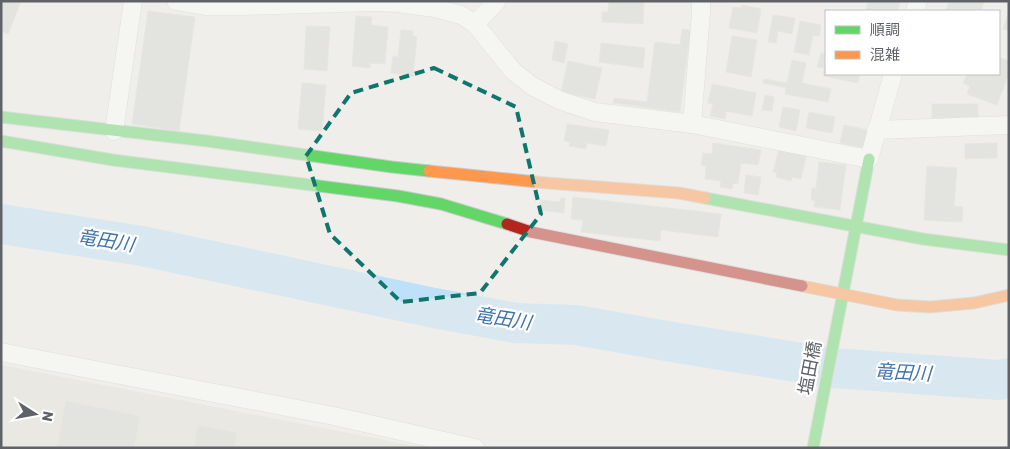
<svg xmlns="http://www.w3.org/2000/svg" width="1010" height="449" viewBox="0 0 1010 449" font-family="Rubik,'Noto Sans JP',sans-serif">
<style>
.education{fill:#e2e0da}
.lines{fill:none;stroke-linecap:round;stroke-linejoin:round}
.river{stroke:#bfe0f9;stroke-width:40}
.building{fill:#d6d5d3;stroke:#deddd9}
.street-casing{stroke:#cbcccc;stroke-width:19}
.fast-casing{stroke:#cacacb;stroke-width:13}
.slow-casing{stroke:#cacacb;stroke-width:13}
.jam-casing{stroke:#cacacb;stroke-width:13}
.street{stroke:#fdfcfc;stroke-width:18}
.fast{stroke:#63d668;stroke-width:11}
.slow{stroke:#ff974d;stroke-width:11}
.jam{stroke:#b3261e;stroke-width:11}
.marked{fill:none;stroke:#0f766e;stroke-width:4;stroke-dasharray:10 6;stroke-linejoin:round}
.labels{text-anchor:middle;stroke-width:4.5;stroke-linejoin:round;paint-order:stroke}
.street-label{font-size:18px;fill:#5f6368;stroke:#fff}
.water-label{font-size:19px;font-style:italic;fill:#4174aa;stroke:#fff}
</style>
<rect width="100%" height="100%" fill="#efeeea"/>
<path class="education" d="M1,365L425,448H1Z"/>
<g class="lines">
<path class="river" d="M1,224L142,246L434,308L516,323L576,325L678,343L833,368L999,380L1009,378"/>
</g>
<g class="building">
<path d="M1,1H21L8,34L1,31Z"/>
<path d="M609,1H644L643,24L602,22V12H608Z"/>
<path d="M868,1H900L898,11H866Z"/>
<path d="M949,1H984L981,11H946Z"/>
<path d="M742,5L761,9L757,33L729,28L733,7L742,8Z"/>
<path d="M148,11L195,17L179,131L132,124Z"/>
<path d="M1009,11V31L1003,29Z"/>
<path d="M773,15L795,18L792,34L778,31L776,43L768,42Z"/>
<path d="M356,16L372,17L371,25L388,27L385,64L370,63V68L352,66Z"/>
<path d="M800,21L821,25L819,36L813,35L809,55L794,52Z"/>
<path d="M306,26L330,27L327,71L304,69Z"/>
<path d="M682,29L696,31L693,50L688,49L680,112L613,103L614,98L647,102L655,42L680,45Z"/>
<path d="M401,30L413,31V36L417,37L413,76L391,73L393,56L398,57Z"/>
<path d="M732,36L757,40L751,77L726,72Z"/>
<path d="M555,41L568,44L564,63L552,60Z"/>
<path d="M601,43L645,48L643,68L599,62Z"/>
<path d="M821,53L826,54V74H860L858,83L823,76L824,68L817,67Z"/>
<path d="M999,57L1009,61V73L997,105L967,94L970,86L963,83L967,74L973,75V74H999Z"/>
<path d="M792,60L806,63L802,83L831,89L828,102L785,94L786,88L763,83L764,79L787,83Z"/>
<path d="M568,61L602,68L595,99L561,92Z"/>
<path d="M302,83L326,85L322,131L298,129Z"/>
<path d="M712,84L756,93L752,116L726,111L725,119L710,116L713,104L708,103Z"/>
<path d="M765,95L774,97L772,111L762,110Z"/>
<rect x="932" y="104" width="46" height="14"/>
<path d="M783,107L800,110L796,131L779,127Z"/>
<path d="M809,112L835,117L832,133L806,128Z"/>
<path d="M567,124L609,130L606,146L587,143L586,149L569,146L570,142L564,141Z"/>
<path d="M844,125L873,131L869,149L840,143Z"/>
<path d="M713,143L761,150L758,165L741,163L738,184L733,183L732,189L720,187L721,181L705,179L706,166L701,165L703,153L712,154Z"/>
<path d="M997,143V158L965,159V144Z"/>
<path d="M779,149L806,156L801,179L792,177L791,181L776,177L777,173L773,172Z"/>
<path d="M819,162L846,165L840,210L814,207L815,201L811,200L812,188H816Z"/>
<path d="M927,166L957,168L954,206L963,207L962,222L924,220Z"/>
<path d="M746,175L761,177L758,195L744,193Z"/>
<path d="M573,197L721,214L718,237L661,230L660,241L581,232L583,220L571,219Z"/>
<path d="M561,198H565L564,213L539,210L541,200L560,202Z"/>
<path d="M66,401L140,416L134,448H57Z"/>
<path d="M198,425L237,433L234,448H194Z"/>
</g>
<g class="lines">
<g class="street-casing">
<g id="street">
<path d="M176,1L205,6H242L372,2L397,3L435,8L461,15L475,24L513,71L532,86L559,100L595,112L692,124L869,159L893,74"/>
<path d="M915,11L918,1"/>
<path d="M475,24L497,1"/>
<path d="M692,124L701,13V1"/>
<path d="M876,130L1009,125"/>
<path d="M114,131L133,1"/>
<path d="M1,352L334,416L475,448"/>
</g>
</g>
<g class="fast-casing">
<g id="fast">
<path d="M1,117L207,141L392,167L429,171"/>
<path d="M1,141L113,160L398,196L441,204L507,224"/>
<path d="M705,198L923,239L1009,250"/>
<path d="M813,448L869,159"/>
</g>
</g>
<g class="slow-casing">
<g id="slow">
<path d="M429,171L547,183L679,193L705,198"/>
<path d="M802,286L897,305L930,307L974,303L1009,295"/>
</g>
</g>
<g class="jam-casing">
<path id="jam" d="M507,224L531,232L802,286"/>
</g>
<use href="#street" class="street"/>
<use href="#fast" class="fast"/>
<use href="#slow" class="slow"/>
<use href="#jam" class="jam"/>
</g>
<path d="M0 0H1010V449H0ZM434,68L516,107L541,214L480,293L401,302L330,234L306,156L351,93Z" fill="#efeeea" fill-opacity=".55" fill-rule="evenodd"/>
<path class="marked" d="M434,68L516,107L541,214L480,293L401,302L330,234L306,156L351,93Z"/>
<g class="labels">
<g class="street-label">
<text transform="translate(810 368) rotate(-79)" y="6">塩田橋</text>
</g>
<g class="water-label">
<text transform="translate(106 240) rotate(9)" y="7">竜田川</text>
<text transform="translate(503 318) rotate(9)" y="7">竜田川</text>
<text transform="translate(903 372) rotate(3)" y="7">竜田川</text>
</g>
</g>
<rect width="1010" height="449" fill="none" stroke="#5f6368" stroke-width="5"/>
<rect x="825" y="10" width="175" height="65" fill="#ffffff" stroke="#bfc1c3"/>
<rect x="835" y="26" width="25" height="8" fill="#63d668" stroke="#bfc1c3"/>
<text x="870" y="35" font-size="15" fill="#5f6368">順調</text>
<rect x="835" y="51" width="25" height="8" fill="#ff974d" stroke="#bfc1c3"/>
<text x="870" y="60" font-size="15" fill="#5f6368">混雑</text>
<g transform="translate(35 414) rotate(101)" stroke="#ffffff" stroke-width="4" paint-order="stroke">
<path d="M0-4L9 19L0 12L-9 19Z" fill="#5f6368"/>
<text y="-8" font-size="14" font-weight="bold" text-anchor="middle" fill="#5f6368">N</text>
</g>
</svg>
